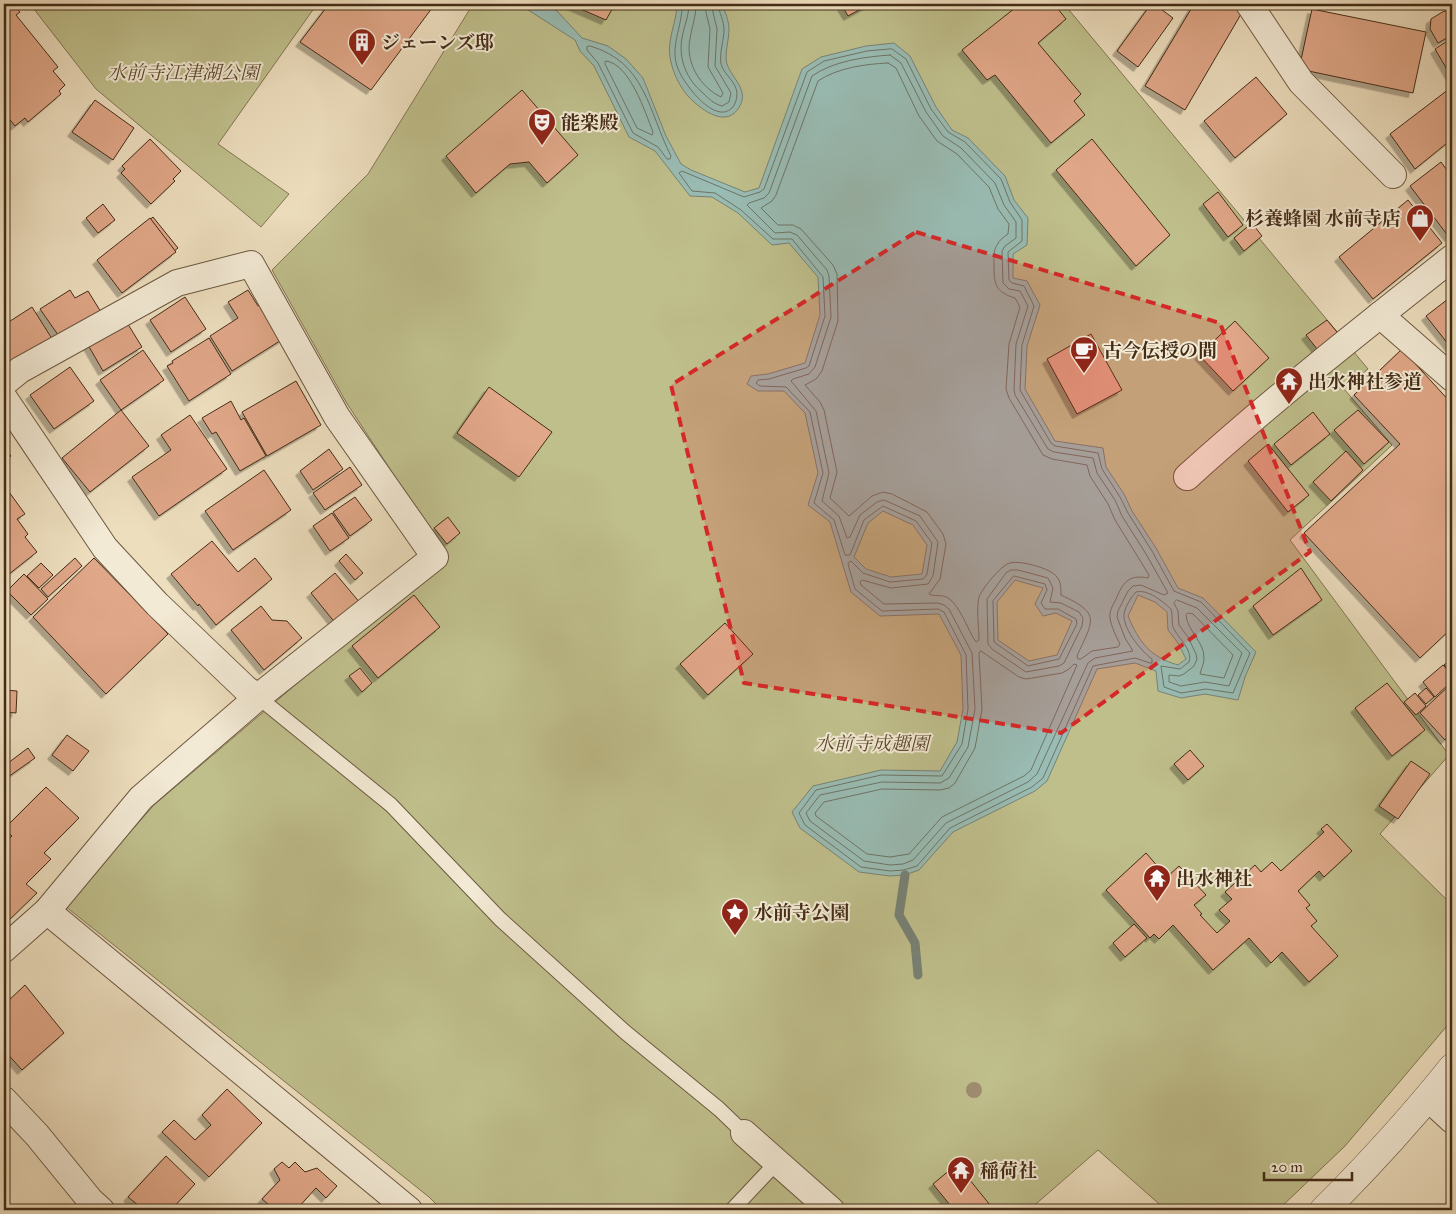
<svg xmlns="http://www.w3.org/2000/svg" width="1456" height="1214" viewBox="0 0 1456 1214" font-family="'IM FELL Great Primer','Noto Serif JP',serif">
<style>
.green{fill:#bfbf8c;stroke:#827652}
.water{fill:#99bcb4;stroke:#778275;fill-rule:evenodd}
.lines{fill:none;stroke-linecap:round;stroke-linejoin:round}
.shore{stroke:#6e7466;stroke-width:1}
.stream{stroke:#778275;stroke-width:9}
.building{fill:#e0a788;stroke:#442c17;filter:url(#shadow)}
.service-casing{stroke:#6e5841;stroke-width:16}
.minor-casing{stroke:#6e5841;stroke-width:28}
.tertiary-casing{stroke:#6e5841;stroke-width:29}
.service{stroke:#f3ead5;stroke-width:14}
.minor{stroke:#f3ead5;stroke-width:26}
.tertiary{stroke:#f3ead5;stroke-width:28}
.tree{fill:#9e8c6f}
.marked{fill:#d62828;fill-opacity:0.2;stroke:#d62828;stroke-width:4;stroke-dasharray:10 6;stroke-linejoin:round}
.labels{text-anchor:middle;stroke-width:4;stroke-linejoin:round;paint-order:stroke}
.poi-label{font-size:19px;font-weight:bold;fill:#442c17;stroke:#f3ead5;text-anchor:start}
.park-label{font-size:19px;font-style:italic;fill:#5d492e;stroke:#f3ead5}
</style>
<defs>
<filter id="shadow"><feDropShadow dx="-4.5" dy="4.5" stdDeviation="0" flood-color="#0004"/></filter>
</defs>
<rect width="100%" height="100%" fill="#eddebe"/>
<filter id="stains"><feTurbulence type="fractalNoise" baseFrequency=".004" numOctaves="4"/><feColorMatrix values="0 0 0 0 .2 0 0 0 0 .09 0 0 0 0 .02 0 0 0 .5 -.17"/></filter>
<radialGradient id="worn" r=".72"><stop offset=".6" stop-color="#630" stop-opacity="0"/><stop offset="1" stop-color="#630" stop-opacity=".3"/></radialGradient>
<g class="green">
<path d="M30,4H317L218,144L289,194L261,227L96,89Z"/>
<path d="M473,4H1064L1368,369L1344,389L1392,445L1290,540L1449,755L1380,834L1452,905V1020L1345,1146L1278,1210H1166L1098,1150L1029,1210H442L429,1197L65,906L154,805L447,556L346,402L272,270L368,174Z"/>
</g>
<g class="water">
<path d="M519,4H544L557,11L582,38L608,46L626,59L643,78L666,136L681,164L691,170L745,192L759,188L802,69L821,57L866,46L894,43L910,56L936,107L952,130L968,138L1005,176L1014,200L1028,218L1027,245L1013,254V278L1027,281L1040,305L1027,346L1025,389L1055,441L1103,448L1106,467L1124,494L1132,511L1156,548L1178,588L1203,598L1256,652L1245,677L1238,700L1205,694L1181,698L1158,691L1156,671L1135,663L1097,669L1047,781L1035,791L953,832L919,870L905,875L890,876L859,872L800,828L792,812L813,786L881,770L940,771L957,742L963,709L961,655L939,614L880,616L851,592L830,522L808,505L818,473L805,413L784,391H758L747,384L751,376L768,374L805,363L820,315L818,277L789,243L772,245L738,213L712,197L690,196L655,151L629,137L594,66L580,51L575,40ZM883,511L913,525L927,545L922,574L891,577L866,569L854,557L868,523ZM1015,580L1043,588L1035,604L1043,616L1056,613L1072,621L1057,655L1029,661L998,640L997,602ZM1138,595L1155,602L1167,612L1168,630L1178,643L1186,659L1178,665C1150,657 1139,642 1128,616Z"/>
<path d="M677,4H722C725,12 729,20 729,30C729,39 724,56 727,64C732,79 751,91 738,109C724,129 698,107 687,95C678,84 672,70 670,57C667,39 677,21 677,4Z"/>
</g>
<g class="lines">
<g class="shore">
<path d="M682,4C683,27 668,48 679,71C685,85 715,125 732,108C735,105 737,99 737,94C737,82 724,75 721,64C719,54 724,40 724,30C724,20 719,13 718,4"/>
<path d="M689,4C689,16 684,26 682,38C678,59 687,80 703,93C709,99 714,104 722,106L729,102L731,93L715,66L717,29L711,4"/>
<path d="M696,4C696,17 692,26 690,39C685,62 700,87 721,97L723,93L708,67L710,29L704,4"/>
<path d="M590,46C646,62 648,111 671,156L670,159H667L658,147L633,133L598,63L587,50V47Z"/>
<path d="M892,49L906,59L931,109L948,132L965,142L1001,179L1010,202L1022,220V241L1008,252L1009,280L1012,283L1024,286L1034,306L1022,345L1020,390L1051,443L1055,446L1098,453L1102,469L1120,497L1128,513L1152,551L1174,591L1201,602L1250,653L1233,693L1206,689L1181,693L1164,687L1161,666L1180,669L1189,662C1193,650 1179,639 1174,629C1171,624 1173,615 1171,609C1162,601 1148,589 1136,592C1131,597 1123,610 1124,617C1125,631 1141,651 1152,659V663H1150L1135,658L1093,666L1043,778L1032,787L950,828L917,866L904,870L890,871L861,867L805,825L799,813L816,790L881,775L942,776L962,744L968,709L966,655L944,612L938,609L882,611L855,589L848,564L849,562L851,561L863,573L890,582L923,579L927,574L932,543L916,521L883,506L864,520L850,555H845L834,520L814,503L823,473L810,412L786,387L760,386L756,383L758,380L769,379L806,368L809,366L825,316L823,277L792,239H773L741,210L715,193L692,191L679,173L682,171L744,197L760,192L764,189L807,72L824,61L867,51Z"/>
<path d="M890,55L901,63L926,112L943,136L961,148L995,183L1004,205L1016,222V238L1005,246L1002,251L1003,283L1009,289L1020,291L1028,306L1016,344L1014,389L1015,395L1048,449L1054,452L1093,458L1097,473L1115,500L1122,516L1146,554L1168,593L1164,595L1141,585L1133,586L1128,591L1118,611L1117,617L1125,638L1133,651L1095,658L1088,663L1037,774L1028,782L946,823L913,860L903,864L890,865L864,861L810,821L806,813L820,795L882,782L940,783L949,778L968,747L975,709L972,653L949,609L944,605L938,603L884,604L861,585L860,582L862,580L891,588L928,584L933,576L938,542L920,516L884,500L877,502L860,515L850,537L847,538L839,516L822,501L829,473L816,411L791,381L793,379L809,374L815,367L831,317L829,276L827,270L797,235L790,232L775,233L747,205L749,203L764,198L769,193L812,76C834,61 863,57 890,55Z"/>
<path d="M606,61C630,64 645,112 653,132L652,135L637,128L605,64Z"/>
<path d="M888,63L896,68L919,116L937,141L957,154L989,187L998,209L1009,224L1008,234C1004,237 999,240 997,245C993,251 994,258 994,265C994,284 995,292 1015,298L1020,307L1009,344L1006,389L1009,398L1043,455L1052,459L1087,465L1090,476L1108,504L1115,520L1149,575L1148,578C1128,574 1123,583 1116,599C1113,605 1109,611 1110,618C1111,626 1116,636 1120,644L1118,647L1092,651L1081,659H1078L1077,656C1093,620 1102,614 1061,595C1061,589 1061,582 1057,577C1051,568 1019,560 1010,563C1001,565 982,589 979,597C976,610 979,627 979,640L976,642C968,631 960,605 948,598C942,594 934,597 929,594L940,579L946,544L943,534L927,512L892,494L883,492L872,496L849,516L830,498L837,472L824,410L820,402L805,385L816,379L822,371L838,321L837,274L833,265L801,229L793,225H778L761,208L772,201L776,195L818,81C837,68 865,64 888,63Z"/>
<path d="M1011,570H1018L1048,578L1053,588L1050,602L1061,603L1079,612L1083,618L1082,626L1064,663L1059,666L1026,672L992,649L988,644L987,599L1006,573Z"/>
<path d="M1014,576L1045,584L1047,590L1041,603L1045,609H1058L1076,619L1077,624L1059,659L1028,666L994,642L993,601Z"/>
<path d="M1177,600L1197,608L1242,653L1229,686L1205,682L1181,686L1169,682V675L1179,676L1184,674L1194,666L1197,659L1196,654L1188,637L1179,625L1178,611L1174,603Z"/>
<path d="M1188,613L1193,614L1233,655L1224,678L1200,674C1201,669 1204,664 1204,659C1205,642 1187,631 1186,615Z"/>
<path d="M981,651L1019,677L1026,679L1062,673L1069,669L1074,664L1077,665L1031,770L1024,776L942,817L909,854L890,857L867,854L816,816L815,813L824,802L882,789L940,790L949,788L955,783L975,748L982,709L979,654Z"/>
</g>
<path class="stream" d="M905,875L899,915L915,943L918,975"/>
</g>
<g class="building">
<path d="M4,4H13L20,12L16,15L58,67L53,71L65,85L59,91L61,94L28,122L25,118L15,126L6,115L4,117Z"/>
<path d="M329,4H435L371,90L300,42Z"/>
<path d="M569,4H615L606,20Z"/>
<path d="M841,4H870L848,16Z"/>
<path d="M1020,4H1054L1066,19L1038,43L1081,94L1074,101L1085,115L1051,143L995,75L987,80L962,50Z"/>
<path d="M1151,4H1154L1173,18L1138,67L1117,51Z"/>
<path d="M1194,4H1235L1244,9L1185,110L1145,86Z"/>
<path d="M1312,9L1426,32L1413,93L1299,69Z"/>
<path d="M1444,11L1452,13V35L1438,43L1430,29L1431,19Z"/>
<path d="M1452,38V78L1435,49Z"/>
<path d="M1256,77L1287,114L1235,158L1204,121Z"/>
<path d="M1449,89L1452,93V139L1415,169L1390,134Z"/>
<path d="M522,90L578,155L547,183L529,162L510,164L476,193L446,156Z"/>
<path d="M95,100L134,128L113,160L72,132Z"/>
<path d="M150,139L181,171L173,179L175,181L151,204L121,173L125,169L122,166Z"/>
<path d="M1092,139L1170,235L1136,266L1056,170Z"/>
<path d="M1441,162L1452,177V234L1449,237L1410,186Z"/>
<path d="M1218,192L1243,225L1228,237L1203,204Z"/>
<path d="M1408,200L1442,243L1373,299L1339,257Z"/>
<path d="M103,204L115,220L98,233L86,218Z"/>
<path d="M153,217L178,248L128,288L103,257Z"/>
<path d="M150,218L176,252L122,293L97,260Z"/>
<path d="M1252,223L1262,236L1244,251L1234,238Z"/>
<path d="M70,290L75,298L88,291L104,317L63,342L40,309Z"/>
<path d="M248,290L258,306L261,304L283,339L232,371L210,336L238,318L228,302Z"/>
<path d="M1452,296V349L1426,316Z"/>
<path d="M185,297L206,329L171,352L150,320Z"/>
<path d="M32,307L56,345L4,376V325Z"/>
<path d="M1327,320L1342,338L1321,354L1306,335Z"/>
<path d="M126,321L142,347L103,371L88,345Z"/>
<path d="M1235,321L1269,358L1233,391L1199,355Z"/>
<path d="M1091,334L1122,390L1077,414L1047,359Z"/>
<path d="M209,338L231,374L189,401L167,366L173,363L172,361Z"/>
<path d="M1402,349L1452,404V628L1420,658L1304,533L1400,444L1354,395Z"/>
<path d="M143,350L164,380L121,410L100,380Z"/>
<path d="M70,367L94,401L54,429L30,395Z"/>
<path d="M296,381L321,425L267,456L242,412Z"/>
<path d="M489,387L552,432L519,477L457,433Z"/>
<path d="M231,401L241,420L244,418L266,456L240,471L216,432L212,434L202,418Z"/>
<path d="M121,410L149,446L90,492L62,458Z"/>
<path d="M1358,410L1389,442L1364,464L1334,430Z"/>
<path d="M1313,412L1330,434L1291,465L1274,444Z"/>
<path d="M190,415L227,469L159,516L132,477L171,450L161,435Z"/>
<path d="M1268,444L1309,495L1288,512L1248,461Z"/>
<path d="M4,448L11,456L4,462Z"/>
<path d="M329,449L343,469L313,490L300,471Z"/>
<path d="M1346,451L1363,470L1331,501L1313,482Z"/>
<path d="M350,467L362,485L325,510L313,493Z"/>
<path d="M264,470L291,510L233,550L205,511Z"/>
<path d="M4,485L25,514L17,519L28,534L25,537L37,552L4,578Z"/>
<path d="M355,497L372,520L350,536L333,512Z"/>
<path d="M332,513L349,538L330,551L313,526Z"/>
<path d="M448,517L460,533L447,544L434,528Z"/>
<path d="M212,541L238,572L255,558L272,579L216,625L199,604L198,606L171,574Z"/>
<path d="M346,554L363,573L355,580L339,561Z"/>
<path d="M75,558L82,566L48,597L41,589Z"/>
<path d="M94,558L168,634L106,694L33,617Z"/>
<path d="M41,563L53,575L39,588L27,576Z"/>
<path d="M1301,568L1322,600L1273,635L1253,606Z"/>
<path d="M335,573L361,604L336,624L311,593Z"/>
<path d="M24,574L48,599L31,615L7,591Z"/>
<path d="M414,595L440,627L378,678L352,646Z"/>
<path d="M261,606L272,620L287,621L302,638L264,670L231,630Z"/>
<path d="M725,623L753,654L708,695L680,664Z"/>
<path d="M1452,658V674L1444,665Z"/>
<path d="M1443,665L1452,675V681L1435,697L1423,682Z"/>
<path d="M360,668L372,683L362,692L349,676Z"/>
<path d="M1387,683L1425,730L1392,756L1355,708Z"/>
<path d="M1452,683V734L1445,740L1420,713Z"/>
<path d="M1426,688L1434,697L1426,704L1418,695Z"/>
<path d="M4,690L17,691L16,713L4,712Z"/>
<path d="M1415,693L1426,706L1416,715L1404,702Z"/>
<path d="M67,735L89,751L73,771L52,755Z"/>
<path d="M28,748L35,758L8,777L4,771V766Z"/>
<path d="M1190,750L1204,766L1188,780L1174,764Z"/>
<path d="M1411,761L1430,774L1398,819L1379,806Z"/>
<path d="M46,787L79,818L44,853L51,859L26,884L37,893L4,925V844L12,836L4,829Z"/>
<path d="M1327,824L1352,851L1324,877L1319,871L1298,891L1310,905L1306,908L1317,921L1311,926L1338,956L1309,982L1282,952L1271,963L1249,938L1213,970L1173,925L1159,939L1154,934L1150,938L1106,890L1146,853L1167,877L1179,866L1206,895L1194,905L1202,914L1200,915L1217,933L1230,921L1219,910L1232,899L1225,892L1255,865L1261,872L1272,862L1281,871L1324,832L1321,829Z"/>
<path d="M1134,924L1147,938L1125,957L1113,943Z"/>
<path d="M25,985L64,1033L22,1070L4,1050V1005Z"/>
<path d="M227,1089L262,1123L209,1177L162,1132L174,1120L195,1140L211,1125L202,1115Z"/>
<path d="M166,1156L195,1184L171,1210H144L128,1197Z"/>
<path d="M282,1162L289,1168L295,1162L305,1172L317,1168L337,1186L326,1198L316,1188L296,1210H275L262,1199L280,1180L274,1169Z"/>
<path d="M957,1164L990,1205L983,1210H954L933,1184Z"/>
</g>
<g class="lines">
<g class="service-casing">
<g id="service">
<path d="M258,697L391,805L500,919L625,1032L719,1109L744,1133"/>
<path d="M732,1210L777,1162"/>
</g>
</g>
<g class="minor-casing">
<g id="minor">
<path d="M1249,4L1301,82L1393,175"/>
<path d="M1380,315L1452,378"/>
<path d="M4,383L20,370L177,283L251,264L337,417L435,557L258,697L141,798L47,911L4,949"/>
<path d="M4,398L105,548L157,604L246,689L258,697"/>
<path d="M1187,477C1272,400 1362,329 1452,258"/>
<path d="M47,911L409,1210"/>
<path d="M1428,1098L1452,1120"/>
<path d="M4,1100L37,1135L90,1200L101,1210"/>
<path d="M744,1133L831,1210"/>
</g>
</g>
<g class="tertiary-casing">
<path id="tertiary" d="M1324,1210C1369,1165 1412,1118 1452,1068"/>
</g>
<use href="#service" class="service"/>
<use href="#minor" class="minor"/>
<use href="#tertiary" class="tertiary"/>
</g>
<circle class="tree" cx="974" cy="1090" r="8"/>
<path class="marked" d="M916,232L1220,323L1310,552L1061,733L744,683L671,385Z"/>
<defs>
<g id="building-pin" transform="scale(1.4375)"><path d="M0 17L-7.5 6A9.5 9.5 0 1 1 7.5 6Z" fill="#8f2418" stroke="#f3ead5"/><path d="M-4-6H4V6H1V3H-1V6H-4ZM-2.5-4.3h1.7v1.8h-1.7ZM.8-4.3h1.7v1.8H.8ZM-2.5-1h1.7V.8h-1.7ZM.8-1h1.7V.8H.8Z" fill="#fff"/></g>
<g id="theatre-pin" transform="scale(1.4375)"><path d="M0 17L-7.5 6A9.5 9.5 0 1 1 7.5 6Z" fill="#8f2418" stroke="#f3ead5"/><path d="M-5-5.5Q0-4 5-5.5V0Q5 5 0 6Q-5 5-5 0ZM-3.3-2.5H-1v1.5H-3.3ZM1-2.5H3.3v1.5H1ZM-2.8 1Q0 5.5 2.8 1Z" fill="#fff"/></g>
<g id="shop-pin" transform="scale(1.4375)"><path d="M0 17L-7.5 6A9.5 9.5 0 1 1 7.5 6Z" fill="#8f2418" stroke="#f3ead5"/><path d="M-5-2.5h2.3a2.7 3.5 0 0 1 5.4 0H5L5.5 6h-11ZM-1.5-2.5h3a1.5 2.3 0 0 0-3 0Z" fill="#fff"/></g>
<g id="cafe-pin" transform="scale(1.4375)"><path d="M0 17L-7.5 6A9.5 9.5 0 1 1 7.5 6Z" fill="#8f2418" stroke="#f3ead5"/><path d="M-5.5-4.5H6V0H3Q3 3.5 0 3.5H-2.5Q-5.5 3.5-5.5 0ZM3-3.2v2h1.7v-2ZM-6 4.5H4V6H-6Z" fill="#fff"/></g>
<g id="temple-pin" transform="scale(1.4375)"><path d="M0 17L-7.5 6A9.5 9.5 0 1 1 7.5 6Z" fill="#8f2418" stroke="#f3ead5"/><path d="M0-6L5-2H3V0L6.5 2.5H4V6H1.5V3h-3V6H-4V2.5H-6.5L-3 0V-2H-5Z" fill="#fff"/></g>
<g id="sight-pin" transform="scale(1.4375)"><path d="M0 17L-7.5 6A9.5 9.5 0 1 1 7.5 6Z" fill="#8f2418" stroke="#f3ead5"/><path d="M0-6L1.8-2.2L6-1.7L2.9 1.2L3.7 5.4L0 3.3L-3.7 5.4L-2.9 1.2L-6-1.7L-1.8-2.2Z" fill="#fff"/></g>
</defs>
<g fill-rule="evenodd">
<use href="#building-pin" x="362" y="42"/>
<use href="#theatre-pin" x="542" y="122"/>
<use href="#shop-pin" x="1420" y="218"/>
<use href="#cafe-pin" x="1084" y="350"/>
<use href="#temple-pin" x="1289" y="381"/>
<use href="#temple-pin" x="1157" y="878"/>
<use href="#sight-pin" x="735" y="912"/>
<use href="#temple-pin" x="961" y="1170"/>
</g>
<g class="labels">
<g class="poi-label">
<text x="381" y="49">ジェーンズ邸</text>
<text x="561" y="129">能楽殿</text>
<text x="1401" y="225" text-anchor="end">杉養蜂園 水前寺店</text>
<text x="1103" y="357">古今伝授の間</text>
<text x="1308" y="388">出水神社参道</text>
<text x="1176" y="885">出水神社</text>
<text x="754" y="919">水前寺公園</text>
<text x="980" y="1177">稲荷社</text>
</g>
<g class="park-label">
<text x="183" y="79">水前寺江津湖公園</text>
<text x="872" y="750">水前寺成趣園</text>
</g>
</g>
<rect width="1456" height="1214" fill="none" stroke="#eddebe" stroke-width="20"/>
<rect x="5" y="5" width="1446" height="1204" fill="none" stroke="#442c17" stroke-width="2.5"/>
<rect x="10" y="10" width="1436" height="1194" fill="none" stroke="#442c17"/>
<path d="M1264 1172v8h88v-8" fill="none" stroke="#442c17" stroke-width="2.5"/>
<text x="1271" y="1172" font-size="15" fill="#442c17" stroke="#f3ead5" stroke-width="4" paint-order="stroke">20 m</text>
<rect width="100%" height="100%" filter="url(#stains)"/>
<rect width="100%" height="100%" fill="url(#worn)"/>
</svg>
